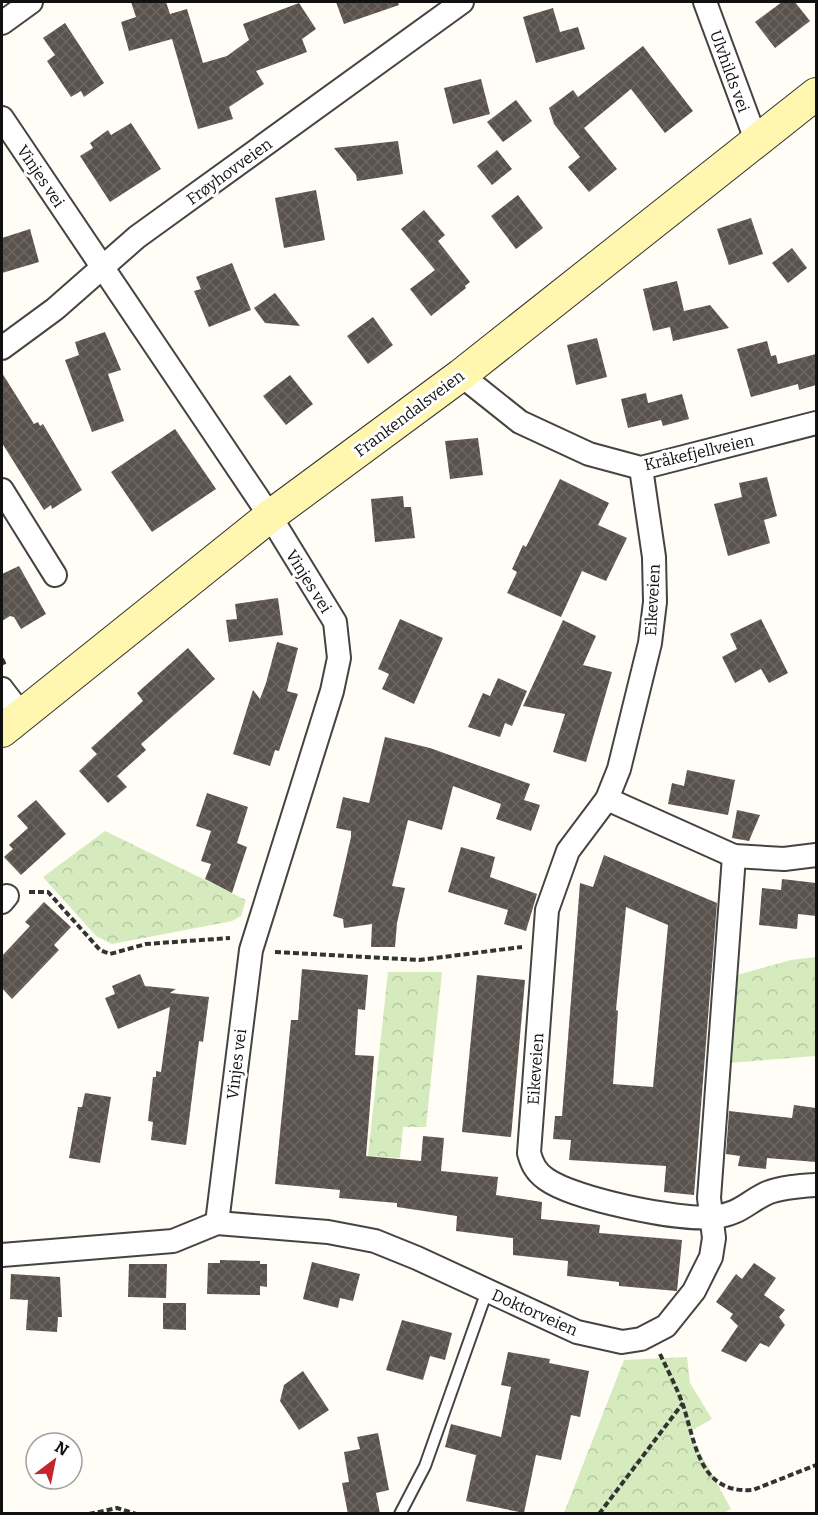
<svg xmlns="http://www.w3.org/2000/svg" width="818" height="1515" viewBox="0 0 818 1515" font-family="Bitter,serif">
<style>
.park{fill:url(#park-crowns)}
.building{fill:url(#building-cross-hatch);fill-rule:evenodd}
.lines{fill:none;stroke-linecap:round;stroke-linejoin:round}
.lane-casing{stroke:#444;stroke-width:14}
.street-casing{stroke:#444;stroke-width:26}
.secondary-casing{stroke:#333;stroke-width:34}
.path{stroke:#333;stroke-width:4;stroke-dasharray:6 3;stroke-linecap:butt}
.lane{stroke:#fff;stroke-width:10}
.street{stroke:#fff;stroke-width:22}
.secondary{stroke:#fff6b0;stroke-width:32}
.labels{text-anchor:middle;stroke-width:6;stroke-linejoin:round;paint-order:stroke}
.street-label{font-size:16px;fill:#111;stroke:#fff}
</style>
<defs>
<pattern id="park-crowns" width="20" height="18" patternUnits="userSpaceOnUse" patternTransform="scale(1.5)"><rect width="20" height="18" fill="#d5ebbd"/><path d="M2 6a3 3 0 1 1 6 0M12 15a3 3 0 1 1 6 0" fill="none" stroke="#b6c8a1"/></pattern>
<pattern id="building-cross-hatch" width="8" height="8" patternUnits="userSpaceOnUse" patternTransform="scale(1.5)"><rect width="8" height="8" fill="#5a524d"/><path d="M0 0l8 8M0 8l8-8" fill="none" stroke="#6d6662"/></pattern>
</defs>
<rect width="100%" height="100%" fill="#fffdf5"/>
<g class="park">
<path d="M105,831L246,900L241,916L232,921L112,944L96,936L43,877Z"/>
<path d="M816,957V1056L729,1063L737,975L791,960Z"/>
<path d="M388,972H442L426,1127H403L400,1158L368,1156Z"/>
<path d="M687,1357L690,1383L712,1419L689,1432L731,1509L722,1514L564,1513L624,1360Z"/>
</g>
<g class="building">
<path d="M131,2H166L170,14L187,9L203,63L227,56L249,40L243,24L299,3L316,29L302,39L307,52L256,71L264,84L229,107L233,119L198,129L172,39L129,51L121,22L136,17Z"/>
<path d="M336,2H398L399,5L344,24Z"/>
<path d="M782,2H795L810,21L775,48L755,22Z"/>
<path d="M553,8L560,32L578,27L585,49L536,63L523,17Z"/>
<path d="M65,23L104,83L84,97L81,91L71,97L47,61L55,55L43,38Z"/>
<path d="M643,46L693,111L665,133L631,89L584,128L617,169L589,192L568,167L580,157L554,124L549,108L573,90L578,97Z"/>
<path d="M481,79L490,114L453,124L444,88Z"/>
<path d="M516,100L532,121L503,142L487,122Z"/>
<path d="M131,123L161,169L110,202L80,156L93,148L90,143L108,130L111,135Z"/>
<path d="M398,141L403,174L357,181L356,175L334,148Z"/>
<path d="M497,150L512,169L492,185L477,166Z"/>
<path d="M316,190L325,240L284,248L275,198Z"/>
<path d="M518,195L543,228L516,249L491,216Z"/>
<path d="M424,210L445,235L438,241L470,282L465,286L466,288L431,316L410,289L435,270L401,229Z"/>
<path d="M751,218L763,254L729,265L717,229Z"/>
<path d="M30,229L39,262L2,273V238Z"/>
<path d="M792,248L807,268L788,283L772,263Z"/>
<path d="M232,263L251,310L209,327L194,291L201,289L196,277Z"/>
<path d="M677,281L684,311L710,305L729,328L673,341L670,327L653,331L643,289Z"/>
<path d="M275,293L300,326L265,323L254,308Z"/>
<path d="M373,317L393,345L368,364L347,336Z"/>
<path d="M105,332L121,370L108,374L124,421L92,432L65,360L79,355L75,342Z"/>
<path d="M597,338L607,377L576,385L567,345Z"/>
<path d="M767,341L771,356L776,355L778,364L816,354V385L799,390L798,384L751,397L737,349Z"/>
<path d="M2,373L34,424L38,422L40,426L43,424L82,490L52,509L51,505L44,510L2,443Z"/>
<path d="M290,375L313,404L286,425L263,396Z"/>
<path d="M646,393L648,403L682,394L689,419L663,426L661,420L628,428L621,399Z"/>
<path d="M175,429L216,489L152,532L111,472Z"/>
<path d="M478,438L483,475L450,479L445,441Z"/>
<path d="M767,477L777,516L764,520L770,543L728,556L714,504L742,497L739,483Z"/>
<path d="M560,479L609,503L598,525L627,538L606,581L582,571L561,617L507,593L517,572L512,569L523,545L526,547Z"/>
<path d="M403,496L404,507H411L415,538L375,542L371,499Z"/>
<path d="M19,566L46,614L21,629L14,617L10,616L2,621V574Z"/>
<path d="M278,598L283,635L229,642L226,620L237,619L235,604Z"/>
<path d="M400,619L443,638L414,704L382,689L389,674L378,669Z"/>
<path d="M761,619L788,673L769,683L761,669L735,683L722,657L737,649L730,634Z"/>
<path d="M563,620L596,636L583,665L612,672L586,762L553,752L565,714L523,706Z"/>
<path d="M277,642L298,648L287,691L298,694L279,751L275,750L270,766L233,754L253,690L260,699L266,683Z"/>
<path d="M188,648L215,679L141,744L146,750L117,776L127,787L108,803L79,771L97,754L91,748L143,701L137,693Z"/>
<path d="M498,678L527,691L512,726L505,723L500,737L468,727L483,693L490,696Z"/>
<path d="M385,737L430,748L530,784L524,800L540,805L531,831L496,819L501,804L453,786L442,830L408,820L392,886L405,888L397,923L395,947H371L372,924L344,928L343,919L333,916L351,837V831L336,828L343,797L369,803Z"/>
<path d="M687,770L735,780L728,815L668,804L672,783L684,786Z"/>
<path d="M207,793L248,807L237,843L247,847L232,893L205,879L211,864L201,861L211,831L196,826Z"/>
<path d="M36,800L66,834L21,875L4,857L13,849L9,845L28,828L17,816Z"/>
<path d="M737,810L760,815L749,841L732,838Z"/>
<path d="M461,847L495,857L490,877L537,894L526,931L504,924L508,910L448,892Z"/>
<path d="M604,855L717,903L694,1195L664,1192L666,1166L569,1160L571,1140L553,1139L555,1116H562L580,883L593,887ZM626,907L668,925L653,1087L613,1084L618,1011L616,1010Z"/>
<path d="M782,879L816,883V916L798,914L797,929L759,925L762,888L781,890Z"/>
<path d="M44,902L71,927L54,945L59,950L12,999L2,988V956L30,926L25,922Z"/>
<path d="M302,969L368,975L365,1010L358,1009L355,1055L374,1056L366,1156L421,1161L423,1136L444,1138L441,1171L498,1177L496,1195L542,1202L541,1219L600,1225L599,1233L682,1240L677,1291L619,1286V1282L567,1276L568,1261L513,1255V1238L456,1231L457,1216L397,1207V1203L339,1198L340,1190L275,1184L291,1020H298Z"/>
<path d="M140,974L145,986L176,989L170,993L209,997L203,1042L199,1041L186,1145L151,1140L153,1122L148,1121L153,1077H156V1071L161,1072L170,1007L118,1029L105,998L115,994L112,986Z"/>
<path d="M477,975L525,980L511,1137L462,1132Z"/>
<path d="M85,1093L111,1097L100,1163L69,1158L78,1107H82Z"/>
<path d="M794,1105L816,1108V1162L767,1158L766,1169L738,1166L740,1156L726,1154L729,1111L792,1118Z"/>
<path d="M220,1260L260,1261V1264H267V1287L260,1286V1295L207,1294L208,1263H220Z"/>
<path d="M312,1262L360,1274L353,1301L340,1298L338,1308L303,1299Z"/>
<path d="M754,1263L776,1278L764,1295L785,1310L779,1317L785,1325L769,1347L760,1343L746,1362L721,1351L738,1326L730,1318L733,1314L716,1302L736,1274L742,1279Z"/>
<path d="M129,1264H167L166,1298L128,1297Z"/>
<path d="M11,1274L60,1277L62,1317H58L57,1332L26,1330L28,1300L10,1299Z"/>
<path d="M163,1303H186V1330L163,1329Z"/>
<path d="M402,1320L452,1333L445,1360L430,1356L423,1380L386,1370Z"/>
<path d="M508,1352L550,1359L549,1363L589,1371L580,1417L571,1415L561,1460L536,1455L524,1513L466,1501L476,1455L445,1447L451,1424L501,1437L511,1387L501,1385Z"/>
<path d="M303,1371L329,1410L299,1430L280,1401L284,1385Z"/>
<path d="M378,1433L389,1490L376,1493L380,1514H348L342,1483L349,1482L344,1452L360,1449L357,1437Z"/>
</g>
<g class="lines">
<g class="lane-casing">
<path id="lane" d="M400,1514L425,1466L487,1291"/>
</g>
<g class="street-casing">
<g id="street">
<path d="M705,2L756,140"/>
<path d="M2,23L31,2"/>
<path d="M2,118L270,516L335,622L339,658L332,691L251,950L217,1223"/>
<path d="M2,348L55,309L137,237L462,2"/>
<path d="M461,375L520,422L589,454L641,468L816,423"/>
<path d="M641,468L654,557L655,602L650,643L619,769L607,799L568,851L547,910L529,1153C532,1164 536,1172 546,1179C574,1199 679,1221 714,1217C740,1214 746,1203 767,1193C782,1187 800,1186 816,1185"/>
<path d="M2,490L55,575"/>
<path d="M2,689L21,714"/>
<path d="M607,799L734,856L784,859L816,855"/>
<path d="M2,902L7,896"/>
<path d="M2,1255L173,1241L217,1223L328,1232L375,1241L417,1258L577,1332L622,1342L641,1339L666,1326L694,1291L711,1257L714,1238L709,1198L734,856"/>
</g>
</g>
<g class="secondary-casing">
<path id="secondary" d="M2,731L270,516L461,375L816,94"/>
</g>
<g class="path">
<path d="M2,659L6,667"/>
<path d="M29,892H48L100,950L110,954L146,944L230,938"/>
<path d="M275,952L419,960L522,947"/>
<path d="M660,1354C668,1371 677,1388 683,1405C696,1444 699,1494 753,1490L816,1465"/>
<path d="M89,1514L117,1508L136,1514"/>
<path d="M599,1514L683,1403"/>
</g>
<use href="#lane" class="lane"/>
<use href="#street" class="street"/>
<use href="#secondary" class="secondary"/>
</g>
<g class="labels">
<g class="street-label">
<text transform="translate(730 71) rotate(70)" y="6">Ulvhilds vei</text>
<text transform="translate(229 171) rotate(-36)" y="6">Frøyhovveien</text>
<text transform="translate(41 176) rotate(56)" y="6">Vinjes vei</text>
<text transform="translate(409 413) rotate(-37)" y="6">Frankendalsveien</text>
<text transform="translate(699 452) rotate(-13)" y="6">Kråkefjellveien</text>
<text transform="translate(309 581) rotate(58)" y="6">Vinjes vei</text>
<text transform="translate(652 600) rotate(-87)" y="6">Eikeveien</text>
<text transform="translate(236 1064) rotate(-83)" y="6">Vinjes vei</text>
<text transform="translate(535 1069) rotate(-86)" y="6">Eikeveien</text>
<text transform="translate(535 1312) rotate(24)" y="6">Doktorveien</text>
</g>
</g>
<rect width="818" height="1515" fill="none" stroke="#111111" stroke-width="6"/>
<g transform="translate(54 1461) rotate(32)"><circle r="28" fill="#ffffff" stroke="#a0a0a0" stroke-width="1.5"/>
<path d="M0-4.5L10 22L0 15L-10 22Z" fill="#c4262e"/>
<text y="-9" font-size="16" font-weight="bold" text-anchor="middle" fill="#111111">N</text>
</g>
</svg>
